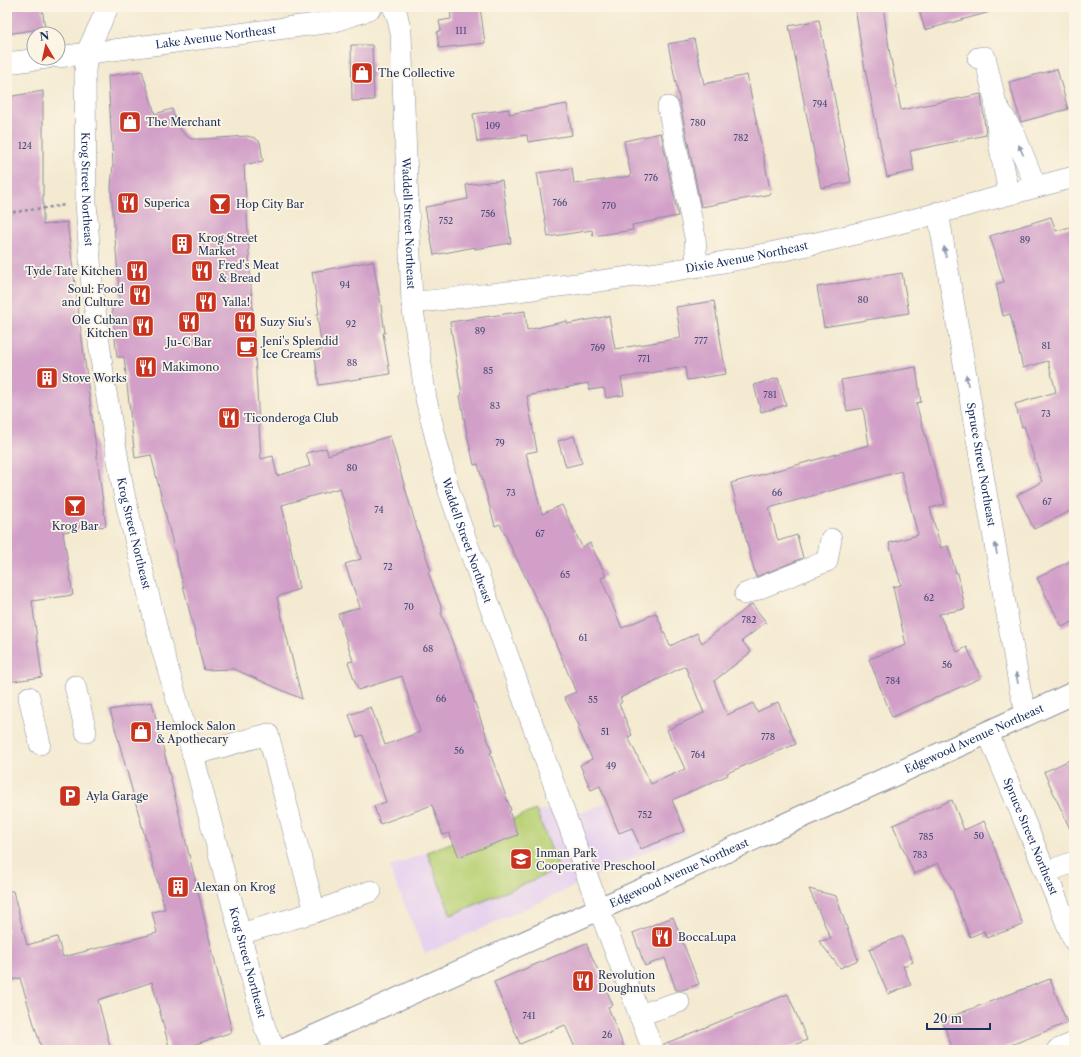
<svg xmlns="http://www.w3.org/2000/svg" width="1081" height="1057" viewBox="0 0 1081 1057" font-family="'Libre Caslon Text',serif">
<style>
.built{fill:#e7d2ef}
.green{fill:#b9d277;stroke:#6a806a}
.building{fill:#d19fc8;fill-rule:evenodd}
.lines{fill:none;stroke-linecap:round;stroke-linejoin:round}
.minor-casing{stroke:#888c98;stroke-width:22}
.major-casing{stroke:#888c98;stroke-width:24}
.path{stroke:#888c98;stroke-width:2.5;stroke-dasharray:3 3;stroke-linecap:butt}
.minor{stroke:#fff;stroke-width:21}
.major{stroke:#fff;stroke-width:22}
.oneway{fill:#8d97ae}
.labels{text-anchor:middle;stroke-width:3.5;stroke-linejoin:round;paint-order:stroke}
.number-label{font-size:9px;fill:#484b78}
.street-label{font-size:11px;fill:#1b2f5e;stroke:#fcf5e5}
.poi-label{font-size:11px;fill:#1b2f5e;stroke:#fcf5e5;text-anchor:start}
</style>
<rect width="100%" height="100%" fill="#fcf5e5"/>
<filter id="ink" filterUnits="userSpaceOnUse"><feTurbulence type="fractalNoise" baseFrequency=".025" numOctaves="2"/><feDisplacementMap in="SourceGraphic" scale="8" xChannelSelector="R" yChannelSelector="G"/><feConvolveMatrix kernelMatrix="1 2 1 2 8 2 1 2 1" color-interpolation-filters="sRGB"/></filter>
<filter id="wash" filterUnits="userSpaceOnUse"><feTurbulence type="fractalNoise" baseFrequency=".012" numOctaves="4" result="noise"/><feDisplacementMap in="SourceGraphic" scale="16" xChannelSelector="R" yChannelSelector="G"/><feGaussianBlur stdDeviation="0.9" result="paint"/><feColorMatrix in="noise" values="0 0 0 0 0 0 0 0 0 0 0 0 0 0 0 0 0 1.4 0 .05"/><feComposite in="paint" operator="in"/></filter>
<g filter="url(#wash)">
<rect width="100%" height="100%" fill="#f4ead1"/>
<path class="built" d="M663,779L686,835L608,869L560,893L425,954L389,867L536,810L584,812Z"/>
<path class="green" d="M536,810L559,869L451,915L427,852Z"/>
<g id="blocks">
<g class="building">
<path d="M7,7H42L45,28L7,34Z"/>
<path d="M450,7H480L485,43L439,48L437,32L441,30L439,21L451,19Z"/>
<path d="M855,7H883L890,54L901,110L981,94L986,135L910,151L914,171L887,177L864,64Z"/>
<path d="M918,7H989L990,12L925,30Z"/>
<path d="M819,20L851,182L821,188L789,26Z"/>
<path d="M694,39L704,84L747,75L771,194L701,207L668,44Z"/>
<path d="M351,45H372L374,100L352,101Z"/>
<path d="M1057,69L1068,109L1021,122L1009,82Z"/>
<path d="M142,71L155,114L172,109L177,124L183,133L191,139H204L247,136L255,138L260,142L263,161L244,165L261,459L273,456L277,476L310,466L306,453L326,448L328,455L390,436L417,529L431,571L428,572L443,612L441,613L467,680L492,752L490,753L511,810L509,811L518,835L459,857L449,833L443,835L432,805L380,824L374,806L386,802L363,735L357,737L349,715L371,707L385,745L420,732L402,676L358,690L348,662L353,661L338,614L360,607L345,564L361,559L340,488L282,505L299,589L277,597L302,699L234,669L204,670L151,455L135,458L124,357H117L111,301L120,300L111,188L113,164L108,76Z"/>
<path d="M43,91V225L67,222L106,526L63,532L73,595L32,601L42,677L7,682V97Z"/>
<path d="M567,104L572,135L528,142L527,135L477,142L473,114L509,109V114Z"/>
<path d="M661,133L678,216L632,225L633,230L593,236L592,230L548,237L537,173L572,168L574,184L631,176L624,141Z"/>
<path d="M502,180L511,243L475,249V247L434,255L425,207L468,199L466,185Z"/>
<path d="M1051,217L1056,231L1074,226V509L1034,529L1017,495L1042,482L1024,426L1022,427L1015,404L1056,392L1048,361L1023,368L1010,314L1003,316L996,284L1004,282L990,236Z"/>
<path d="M373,261L381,305L385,333H383L390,374L319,385L314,351L322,350L317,314H319L312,272Z"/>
<path d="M902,273L909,313L824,327L817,287Z"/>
<path d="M714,301L726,374L687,380L685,367L621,378L624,395L606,398L604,388L589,390L588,383L527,396L537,451L526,453L542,514L562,505L582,547L590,543L606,576L601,578L622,628L656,613L670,646L697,633L702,643L752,604L766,622L742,641L751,652L714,681L727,715L753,703L757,712L778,702L796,744L727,773L728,775L672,800L685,831L641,849L632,828L619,833L600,786L591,790L580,765L592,759L578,728L580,727L564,697L576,692L550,630H551L500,524L495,526L478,464L474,465L467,434L460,396L462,395L450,322L525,311L527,330L567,321V324L609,316L615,349L681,338L676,307ZM685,666L704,713L667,730L685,769L651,784L628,737L632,735L619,704L622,702L620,698Z"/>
<path d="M916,367L921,402L916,403L945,504L930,508L941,548L948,546L956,573H958L965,609L939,614L957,652L967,647L981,678L892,717L869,659L906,645L893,587L901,585L889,543L918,535L901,471L769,508L778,541L797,535L803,558L756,577L731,483L869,445L863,408L847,411L841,380Z"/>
<path d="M778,378L786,405L761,412L754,385Z"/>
<path d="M574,436L582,463L566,467L558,441Z"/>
<path d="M1074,559V621L1062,627L1037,578Z"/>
<path d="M152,702L232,1032L178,1050H170L152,982L98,1000L111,1050H42L20,978L7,981V891H13L27,945L57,937L63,957L157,933L152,912L165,909L110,710Z"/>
<path d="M1074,758V838L1044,772Z"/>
<path d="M952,800L964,830L984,821L993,842H992L1023,925L986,938L984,931L970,937L951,887L938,863L914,874L893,825Z"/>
<path d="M809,889L836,896L858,960L840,968L819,941L831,939Z"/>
<path d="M673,917L699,984L682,990H676L665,958L645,966L633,933Z"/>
<path d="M902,936L913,962L903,966L911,985L888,994L869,949Z"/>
<path d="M586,943L613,1005L608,1007L625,1050H576L565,1025L520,1044L494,982Z"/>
<path d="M1050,979L1067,1023L998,1050H953L942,1020Z"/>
<path d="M788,994L807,1040L781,1050H665L664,1044Z"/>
</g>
</g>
</g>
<g filter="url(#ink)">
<use href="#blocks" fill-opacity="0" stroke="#888c98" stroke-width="1"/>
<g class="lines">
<g class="minor-casing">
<g id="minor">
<path id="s1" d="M108,7L87,52L85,72L86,203L92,287L104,381L124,494L159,638L193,755L265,1028L275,1050"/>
<path id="s2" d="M393,7L397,15L401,33L412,303L426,399L449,491L461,526L599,909L653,1050"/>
<path id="s3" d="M58,57L332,22L362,12L372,7"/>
<path d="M978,58L985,57L995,100L999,143L1009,194"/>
<path d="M7,63L47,58"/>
<path d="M668,107L695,237L697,266"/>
<path d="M998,107L1015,135L1036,187"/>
<path id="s4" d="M938,212L1020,690L1027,715"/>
<path id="s5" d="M412,303C514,291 617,281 718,263C838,242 956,208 1074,177"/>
<path d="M745,594L827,561L831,539"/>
<path d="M75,686L86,732"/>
<path d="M29,697L40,744"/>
<path id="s6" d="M988,733L1074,941"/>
<path d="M193,755L268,734L315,912"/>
<path d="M1046,872L1074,862"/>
<path d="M240,934L315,912L371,891"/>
<path d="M639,1015L679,1002"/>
<path d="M1057,1050L1074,1043"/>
</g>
</g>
<g class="major-casing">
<g id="major">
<path id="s7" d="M284,1050L628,896L1074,693"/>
</g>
</g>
<path class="path" d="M7,213L66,205"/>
<use href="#minor" class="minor"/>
<use href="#major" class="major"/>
</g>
<defs><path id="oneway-solid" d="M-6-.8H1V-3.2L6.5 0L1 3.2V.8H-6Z"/></defs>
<g class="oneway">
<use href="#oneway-solid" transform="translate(1021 150) rotate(-114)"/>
<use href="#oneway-solid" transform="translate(945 252) rotate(-100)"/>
<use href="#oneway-solid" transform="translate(967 380) rotate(-100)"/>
<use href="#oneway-solid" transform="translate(996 549) rotate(-100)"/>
<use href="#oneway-solid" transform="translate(1017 678) rotate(-100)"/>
</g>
</g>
<defs>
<g id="shop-square" transform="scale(1.15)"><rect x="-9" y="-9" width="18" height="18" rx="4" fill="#c8321e" stroke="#fcf5e5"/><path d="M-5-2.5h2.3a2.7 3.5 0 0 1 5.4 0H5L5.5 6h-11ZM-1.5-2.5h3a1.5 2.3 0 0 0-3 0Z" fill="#fff"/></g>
<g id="restaurant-square" transform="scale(1.15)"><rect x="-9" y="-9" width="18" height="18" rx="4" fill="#c8321e" stroke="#fcf5e5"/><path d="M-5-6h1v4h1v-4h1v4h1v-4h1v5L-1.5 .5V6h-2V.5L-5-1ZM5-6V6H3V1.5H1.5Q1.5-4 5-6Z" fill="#fff"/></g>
<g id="bar-square" transform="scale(1.15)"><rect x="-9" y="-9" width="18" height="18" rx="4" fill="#c8321e" stroke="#fcf5e5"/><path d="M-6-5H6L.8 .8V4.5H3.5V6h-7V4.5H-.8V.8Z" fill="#fff"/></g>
<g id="building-square" transform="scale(1.15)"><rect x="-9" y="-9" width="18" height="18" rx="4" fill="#c8321e" stroke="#fcf5e5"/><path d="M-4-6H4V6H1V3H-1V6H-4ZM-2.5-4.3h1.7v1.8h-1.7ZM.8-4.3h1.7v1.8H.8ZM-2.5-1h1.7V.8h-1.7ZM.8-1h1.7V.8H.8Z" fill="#fff"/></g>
<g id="cafe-square" transform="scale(1.15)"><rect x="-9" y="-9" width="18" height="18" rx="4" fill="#c8321e" stroke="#fcf5e5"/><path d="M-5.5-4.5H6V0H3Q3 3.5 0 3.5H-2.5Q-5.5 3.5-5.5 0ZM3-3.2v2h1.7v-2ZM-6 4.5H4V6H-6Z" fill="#fff"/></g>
<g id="parking-square" transform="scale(1.15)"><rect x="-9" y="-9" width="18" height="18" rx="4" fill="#c8321e" stroke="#fcf5e5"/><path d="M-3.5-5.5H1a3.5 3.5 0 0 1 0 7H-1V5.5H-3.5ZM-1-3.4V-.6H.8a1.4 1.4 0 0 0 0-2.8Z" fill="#fff"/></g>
<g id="school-square" transform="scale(1.15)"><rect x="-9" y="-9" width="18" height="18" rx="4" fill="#c8321e" stroke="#fcf5e5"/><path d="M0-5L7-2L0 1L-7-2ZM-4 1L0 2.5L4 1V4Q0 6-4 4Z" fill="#fff"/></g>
</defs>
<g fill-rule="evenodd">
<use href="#shop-square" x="362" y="73"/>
<use href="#shop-square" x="130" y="122"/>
<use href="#restaurant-square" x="128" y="203"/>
<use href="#bar-square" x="220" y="204"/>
<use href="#building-square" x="182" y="244"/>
<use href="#restaurant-square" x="137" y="271"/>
<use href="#restaurant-square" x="202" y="271"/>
<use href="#restaurant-square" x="140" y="295"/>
<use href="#restaurant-square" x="206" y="302"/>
<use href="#restaurant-square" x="189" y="322"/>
<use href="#restaurant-square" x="245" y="322"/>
<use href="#restaurant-square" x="143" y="326"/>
<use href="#cafe-square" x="247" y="347"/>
<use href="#restaurant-square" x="146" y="367"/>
<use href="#building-square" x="47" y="378"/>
<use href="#restaurant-square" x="229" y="418"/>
<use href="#bar-square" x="75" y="506"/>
<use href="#shop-square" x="141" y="732"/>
<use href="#parking-square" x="70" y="796"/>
<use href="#school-square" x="521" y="859"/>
<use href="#building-square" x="178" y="887"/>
<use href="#restaurant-square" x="662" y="937"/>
<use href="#restaurant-square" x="583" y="981"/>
</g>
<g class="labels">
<g class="number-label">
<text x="461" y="34">111</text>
<text x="820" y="107">794</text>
<text x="698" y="126">780</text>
<text x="493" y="129">109</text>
<text x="741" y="141">782</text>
<text x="25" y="149">124</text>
<text x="651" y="181">776</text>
<text x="560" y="206">766</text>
<text x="609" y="209">770</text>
<text x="488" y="217">756</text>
<text x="446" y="224">752</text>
<text x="1025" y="243">89</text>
<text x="345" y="288">94</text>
<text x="863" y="303">80</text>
<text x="351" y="327">92</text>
<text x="480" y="334">89</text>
<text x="701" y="344">777</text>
<text x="1046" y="349">81</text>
<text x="598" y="351">769</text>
<text x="644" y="362">771</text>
<text x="352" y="366">88</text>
<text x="488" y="374">85</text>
<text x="770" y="398">781</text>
<text x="495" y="409">83</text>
<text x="1046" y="417">73</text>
<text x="500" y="446">79</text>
<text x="352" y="471">80</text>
<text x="511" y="496">73</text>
<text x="777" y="496">66</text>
<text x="1047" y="505">67</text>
<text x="379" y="513">74</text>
<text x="540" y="537">67</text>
<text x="388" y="570">72</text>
<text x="565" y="578">65</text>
<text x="929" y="601">62</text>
<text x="409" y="610">70</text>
<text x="749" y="623">782</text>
<text x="583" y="641">61</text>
<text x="428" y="652">68</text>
<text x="947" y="668">56</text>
<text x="893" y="684">784</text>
<text x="441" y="702">66</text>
<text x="593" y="703">55</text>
<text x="605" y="735">51</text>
<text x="768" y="740">778</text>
<text x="459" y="754">56</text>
<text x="698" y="758">764</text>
<text x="611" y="769">49</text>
<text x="645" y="818">752</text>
<text x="979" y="839">50</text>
<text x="926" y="840">785</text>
<text x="920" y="858">783</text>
<text x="529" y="1019">741</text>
<text x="607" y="1038">26</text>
</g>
<g class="street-label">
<text dy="4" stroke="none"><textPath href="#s3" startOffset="159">Lake Avenue Northeast</textPath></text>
<text dy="4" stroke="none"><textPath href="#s1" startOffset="187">Krog Street Northeast</textPath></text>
<text dy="4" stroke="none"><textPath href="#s2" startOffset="218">Waddell Street Northeast</textPath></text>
<text dy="4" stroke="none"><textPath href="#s5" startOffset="338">Dixie Avenue Northeast</textPath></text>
<text dy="4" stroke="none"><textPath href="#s4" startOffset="256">Spruce Street Northeast</textPath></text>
<text dy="4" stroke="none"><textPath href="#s1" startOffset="535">Krog Street Northeast</textPath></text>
<text dy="4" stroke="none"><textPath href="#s2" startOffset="542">Waddell Street Northeast</textPath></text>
<text dy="4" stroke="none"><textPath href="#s7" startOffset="757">Edgewood Avenue Northeast</textPath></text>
<text dy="4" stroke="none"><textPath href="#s6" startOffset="112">Spruce Street Northeast</textPath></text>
<text dy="4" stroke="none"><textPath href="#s7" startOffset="433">Edgewood Avenue Northeast</textPath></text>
<text dy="4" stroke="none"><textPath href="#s1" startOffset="979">Krog Street Northeast</textPath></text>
</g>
<g class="poi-label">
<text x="378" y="77">The Collective</text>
<text x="146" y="126">The Merchant</text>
<text x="144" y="207">Superica</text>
<text x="236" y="208">Hop City Bar</text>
<text x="198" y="242">Krog Street<tspan x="198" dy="13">Market</tspan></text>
<text x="218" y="269">Fred's Meat<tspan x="218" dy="13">&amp; Bread</tspan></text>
<text x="122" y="275" text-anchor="end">Tyde Tate Kitchen</text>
<text x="124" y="293" text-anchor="end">Soul: Food<tspan x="124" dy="13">and Culture</tspan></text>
<text x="222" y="306">Yalla!</text>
<text x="128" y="324" text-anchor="end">Ole Cuban<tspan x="128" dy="13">Kitchen</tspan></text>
<text x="260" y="326">Suzy Siu's</text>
<text x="262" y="345">Jeni's Splendid<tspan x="262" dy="13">Ice Creams</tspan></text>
<text x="189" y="346" text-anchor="middle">Ju-C Bar</text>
<text x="162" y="371">Makimono</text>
<text x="62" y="382">Stove Works</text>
<text x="244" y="422">Ticonderoga Club</text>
<text x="75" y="530" text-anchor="middle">Krog Bar</text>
<text x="156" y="730">Hemlock Salon<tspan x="156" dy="13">&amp; Apothecary</tspan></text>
<text x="86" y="800">Ayla Garage</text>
<text x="536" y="857">Inman Park<tspan x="536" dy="13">Cooperative Preschool</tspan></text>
<text x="194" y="891">Alexan on Krog</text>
<text x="678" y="941">BoccaLupa</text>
<text x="598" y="979">Revolution<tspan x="598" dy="13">Doughnuts</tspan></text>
</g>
</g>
<rect width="1081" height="1057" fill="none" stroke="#fcf5e5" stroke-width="24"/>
<g transform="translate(46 46) rotate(351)"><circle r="19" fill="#fcf5e5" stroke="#a2a6af"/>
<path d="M0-3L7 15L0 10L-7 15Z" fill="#c8321e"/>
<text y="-6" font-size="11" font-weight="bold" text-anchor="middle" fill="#1b2f5e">N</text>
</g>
<path d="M927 1023v6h63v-6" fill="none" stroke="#1b2f5e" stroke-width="2"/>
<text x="933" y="1023" font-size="12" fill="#1b2f5e" stroke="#fcf5e5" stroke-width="3" paint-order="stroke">20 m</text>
</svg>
